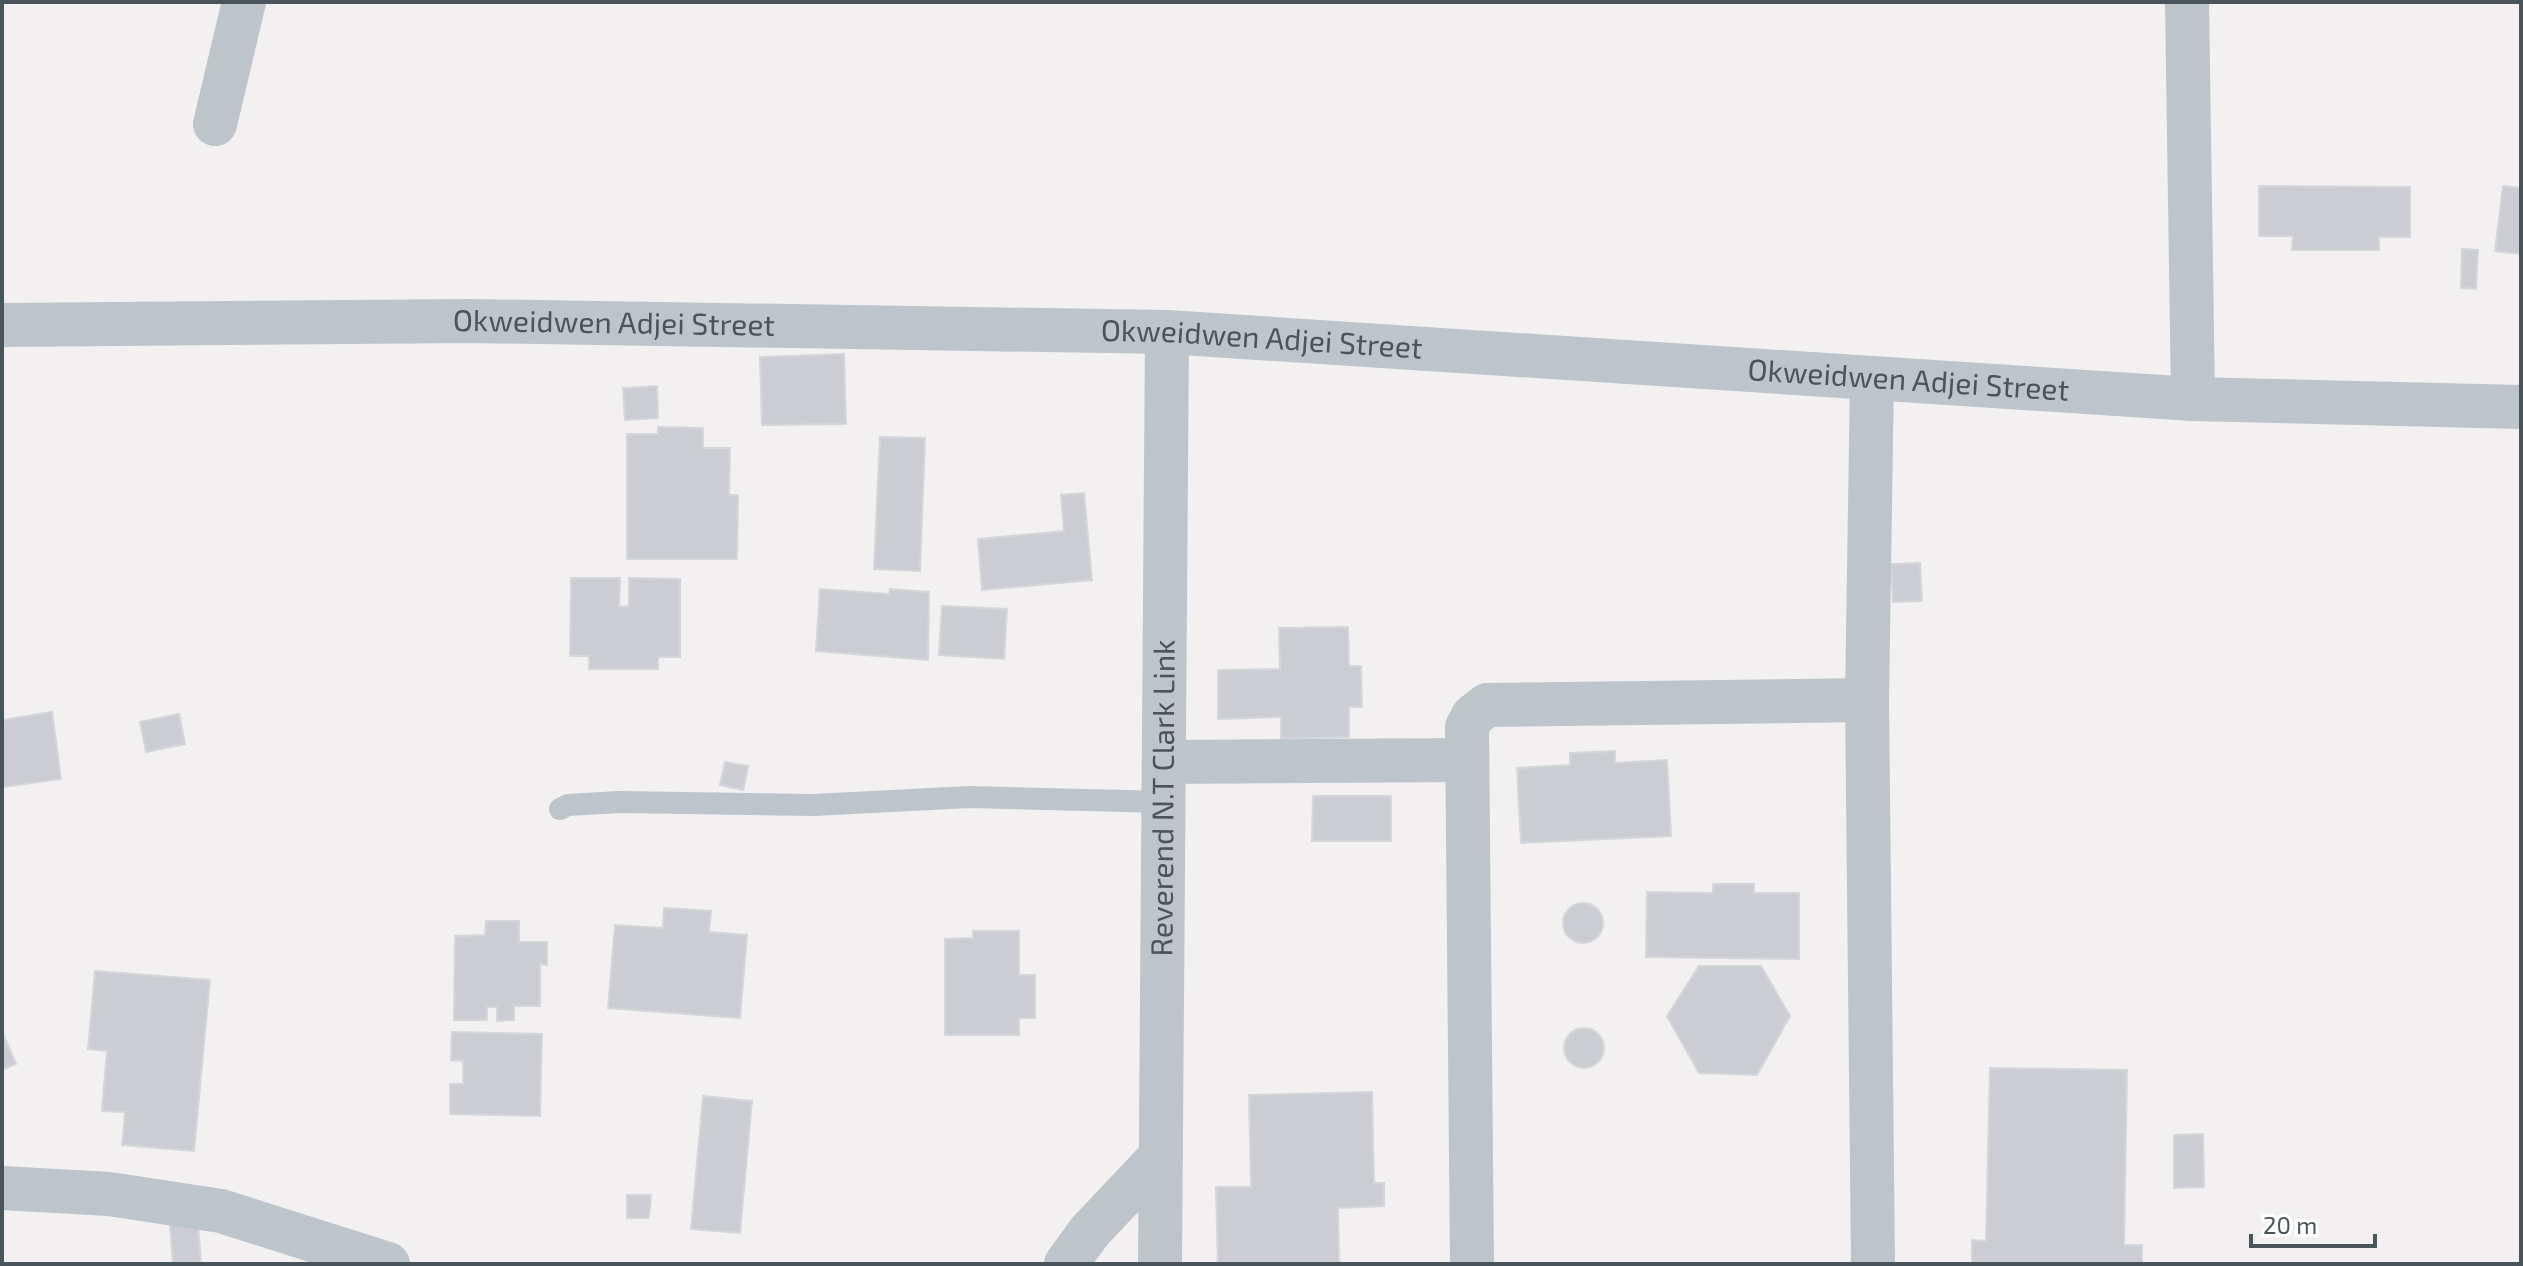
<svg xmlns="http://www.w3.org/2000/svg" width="2523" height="1266" viewBox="0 0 2523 1266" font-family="'Exo 2',sans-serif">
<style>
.building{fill:#cbcdd2;stroke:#d4d7da;stroke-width:2}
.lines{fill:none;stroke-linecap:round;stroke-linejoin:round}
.lane{stroke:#bdc5cb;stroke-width:22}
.street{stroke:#bdc5cb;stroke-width:44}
.labels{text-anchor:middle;stroke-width:8;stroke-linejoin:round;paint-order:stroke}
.street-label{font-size:30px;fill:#4a545b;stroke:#fff}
</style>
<rect width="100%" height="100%" fill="#f2f0f0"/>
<g class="building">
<path d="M2259,186L2410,187V237H2379V250H2292L2293,236H2259Z"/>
<path d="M2503,186L2521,188V254L2495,251Z"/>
<path d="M2462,249L2478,250L2476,289L2461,288Z"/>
<path d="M844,354L846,424L762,425L760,357Z"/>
<path d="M657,386L658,418L625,420L623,388Z"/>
<path d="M658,427L703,428V448H730L729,495H738L737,559H627V434H658Z"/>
<path d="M880,437L925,438L920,571L874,569Z"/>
<path d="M1084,493L1092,580L982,590L978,539L1064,531L1061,495Z"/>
<path d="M1920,563L1922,601L1893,602L1891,564Z"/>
<path d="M571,578H620L619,607L629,606V578L680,579V657H658V669H589V656H570Z"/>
<path d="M820,589L889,594L890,589L929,592L928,660L816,651Z"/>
<path d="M942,606L1007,609L1004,659L939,655Z"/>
<path d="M1348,627L1349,666H1361L1362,707H1349V737L1281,739V717L1218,719V670L1280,669L1279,628Z"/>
<path d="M52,712L61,779L2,787V720Z"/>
<path d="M179,714L185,744L146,752L140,722Z"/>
<path d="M1615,751V763L1667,760L1671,836L1521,843L1517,768L1570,765V753Z"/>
<path d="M725,762L748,766L743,790L720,785Z"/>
<path d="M1313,796H1391V841H1312Z"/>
<path d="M1713,884H1754V893H1799V959L1646,957L1647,892L1713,893Z"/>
<circle cx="1583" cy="923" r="20"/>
<path d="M664,908L711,911L709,932L747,935L740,1018L608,1008L615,925L663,928Z"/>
<path d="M486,921H519V942H547V965L540,964V1006H514V1020L497,1021V1007H487V1020H454L455,936L485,935Z"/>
<path d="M973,931H1019V975H1035V1018H1019V1035H945V939L973,938Z"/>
<path d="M1699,966H1761L1790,1016L1757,1075L1699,1073L1667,1016Z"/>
<path d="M95,971L210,980L194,1151L122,1145L125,1112L102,1111L107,1051L88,1049Z"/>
<circle cx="1584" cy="1048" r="20"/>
<path d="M2,1031L16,1064L2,1070Z"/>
<path d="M452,1032L542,1034L540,1116L450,1114V1084H463V1061L451,1060Z"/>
<path d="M1990,1068L2127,1070L2124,1245H2142V1264H1972V1240L1986,1241Z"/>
<path d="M1372,1092L1374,1183H1384V1206L1338,1208L1339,1264H1218L1216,1187H1251L1249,1095Z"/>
<path d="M703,1096L752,1101L740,1233L691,1229Z"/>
<path d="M2203,1134L2204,1187L2174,1188V1135Z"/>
<path d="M627,1195H651L649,1218H627Z"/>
<path d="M197,1211L201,1264H173L169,1213Z"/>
</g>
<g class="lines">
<path class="lane" d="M560,809L568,805L619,802L814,805L969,797L1165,802"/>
<g class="street">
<path d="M2187,2L2193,399"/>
<path d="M215,124L244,2"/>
<path id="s1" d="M2,325L470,321L1167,332L2193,399L2521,407"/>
<path d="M1872,378L1867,700L1873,1264"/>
<path d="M1165,762L1467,760"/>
<path d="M2,1188L109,1194L221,1211L388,1264"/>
<path d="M1066,1264L1090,1231L1161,1156"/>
<path id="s2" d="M1160,1264L1167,332"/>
<path d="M1472,1264L1467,727L1473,716L1487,705L1867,700"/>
</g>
</g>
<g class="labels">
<g class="street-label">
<text dy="10" stroke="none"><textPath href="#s1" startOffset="612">Okweidwen Adjei Street</textPath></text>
<text dy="10" stroke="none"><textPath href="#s1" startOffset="1260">Okweidwen Adjei Street</textPath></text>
<text dy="10" stroke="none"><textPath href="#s1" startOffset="1908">Okweidwen Adjei Street</textPath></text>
<text dy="10" stroke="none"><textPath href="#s2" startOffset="466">Reverend N.T Clark Link</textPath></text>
</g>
</g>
<rect width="2523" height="1266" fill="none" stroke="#4a545b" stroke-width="8"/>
<path d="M2251 1234v12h124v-12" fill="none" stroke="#4a545b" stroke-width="4"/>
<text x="2263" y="1234" font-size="24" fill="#4a545b" stroke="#ffffff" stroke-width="6" paint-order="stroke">20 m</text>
</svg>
